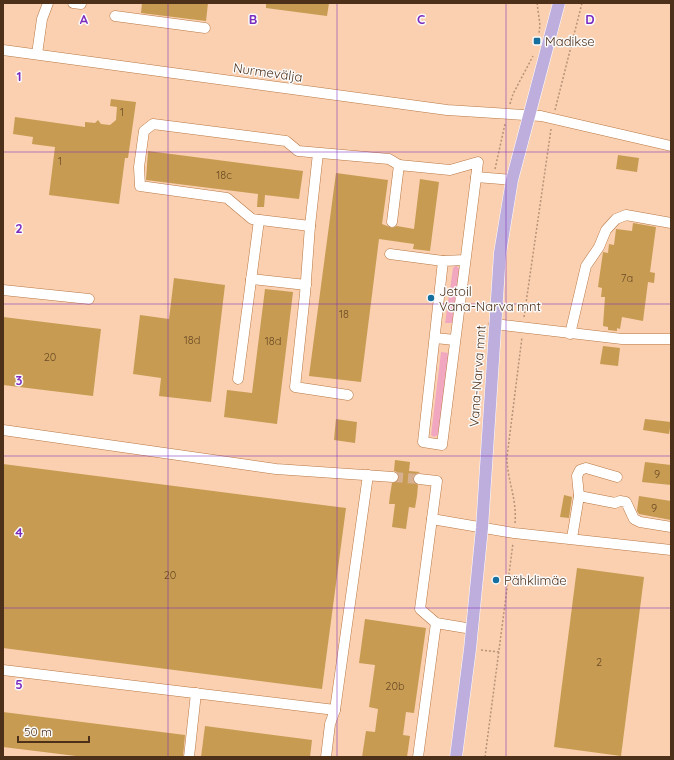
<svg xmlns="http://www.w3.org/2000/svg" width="674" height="760" viewBox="0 0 674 760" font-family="Quicksand,sans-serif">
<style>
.green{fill:#f2a7c0}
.building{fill:#c79b51}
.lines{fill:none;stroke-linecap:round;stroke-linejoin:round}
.minor-tunnel{stroke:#d7b092;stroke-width:10;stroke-dasharray:10 5;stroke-linecap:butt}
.minor-casing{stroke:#b87743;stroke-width:11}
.major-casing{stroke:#fff;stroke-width:13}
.path{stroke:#b89377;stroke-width:1.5;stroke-dasharray:2 2;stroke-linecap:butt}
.minor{stroke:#fff;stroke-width:10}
.major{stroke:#beaedd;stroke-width:12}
.grid{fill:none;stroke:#7b2cbf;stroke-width:1;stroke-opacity:0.55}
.poi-dot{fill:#15709f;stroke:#fafafa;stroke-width:1.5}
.labels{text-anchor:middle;stroke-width:3;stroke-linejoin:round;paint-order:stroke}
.number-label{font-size:11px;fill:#6b4b28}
.poi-label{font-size:13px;fill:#4c301a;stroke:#fafafa;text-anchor:start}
.street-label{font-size:13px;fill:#4c301a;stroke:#fafafa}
.grid-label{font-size:13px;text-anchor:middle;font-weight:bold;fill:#7b2cbf;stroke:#fafafa;stroke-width:3;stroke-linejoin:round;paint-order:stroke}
</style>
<rect width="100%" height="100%" fill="#fad0b0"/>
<g class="green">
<path d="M456,265L460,270L453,323H445L453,268Z"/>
<path d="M441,352L449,353L439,434L434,437L431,435Z"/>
</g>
<g class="building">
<path d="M142,3H208L206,21L141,13Z"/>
<path d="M266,3H329L327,16L266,8Z"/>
<path d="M111,99L136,102L128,158H125L119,204L49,195L55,147L32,144L33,137L13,134L15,117L85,127V122L95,123L98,120L101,124L110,125L116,120L117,107L110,106Z"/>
<path d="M148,151L303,171L299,199L265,195L264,207H257L258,194L146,180Z"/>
<path d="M618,155L639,158L637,172L616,169Z"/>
<path d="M336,173L388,180L382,224L392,228L397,226L414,229L420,179L439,182L430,251L413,249L414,244L379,239L361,382L309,376Z"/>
<path d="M633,223L656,227L650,272L655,273L654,283L648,282L643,321L622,317L620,329L617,328V331L608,330V327L603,326L605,297H601L602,288L598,287L603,252L608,253L609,244L614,245L616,229L632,231Z"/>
<path d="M174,278L225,285L211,402L159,396L161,378L133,374L140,315L169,319Z"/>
<path d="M265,289L293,292L277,424L224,417L227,390L252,393Z"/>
<path d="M3,317L101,329L93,396L3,385Z"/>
<path d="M603,346L620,348L618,366L600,364Z"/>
<path d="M336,419L357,422L355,443L334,440Z"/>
<path d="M645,419L671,422L669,434L643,430Z"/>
<path d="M395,460L410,462L409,471L420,472L414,475L413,478V482L418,485L417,496L415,508L409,507L406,529L392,527L395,504H389L390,495L392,483L398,481L399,477L397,472L394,471Z"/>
<path d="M645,462L671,465V485L642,482Z"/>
<path d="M3,464L346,508L322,689L3,648Z"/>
<path d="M564,495L572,497L569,518L560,517Z"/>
<path d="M639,496L671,501V520L639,514L637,511Z"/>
<path d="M577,568L644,577L621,756L554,747Z"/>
<path d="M365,619L426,628L414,713L406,712L403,735L410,736L407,757H362L366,731L375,732L378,709L369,707L375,665L359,663Z"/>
<path d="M3,712L185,735L183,757H84L3,747Z"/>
<path d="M205,726L312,740L310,757H201Z"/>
</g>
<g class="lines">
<path class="minor-tunnel" d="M393,477L419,479"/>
<g class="minor-casing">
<g id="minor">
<path d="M73,3L81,4"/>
<path d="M115,16L205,28"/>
<path d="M3,50L447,110L541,116L671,146"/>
<path d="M37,54L42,19L48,3"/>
<path d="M318,153L310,226L252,219L227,198L140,186L139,167L144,131L153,124L286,141L298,151L389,159L399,165"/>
<path d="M476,177L512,180"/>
<path d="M392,222L399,165L450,170L478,162C466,256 454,351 442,445L423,442L443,261L465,260"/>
<path d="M310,226L305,294L295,387L348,395"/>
<path d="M390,254L443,261"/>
<path d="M251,279L306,285"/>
<path d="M3,290L89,299"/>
<path d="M494,324L622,339H671"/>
<path d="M570,334L586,266L599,247L606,230L616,219L626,215L671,223"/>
<path d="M435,338L455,340"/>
<path d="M238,379L259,220"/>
<path d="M3,430L276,469L393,477"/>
<path d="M419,479L437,481L420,609L436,623L472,629"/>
<path d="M579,496L577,476L580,470L586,468L617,477"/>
<path d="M432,519L514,533L671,550"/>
<path d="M572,538L579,496L615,503L620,501L626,502L634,519L640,522L671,527"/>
<path d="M3,670L335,710L368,475"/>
<path d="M189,757L196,693"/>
<path d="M326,757L330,724L335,710"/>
<path d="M418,757L436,623"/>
</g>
</g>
<g class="major-casing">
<path id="major" d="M456,757L470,649L482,528L500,253L512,180L559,3"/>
</g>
<g class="path">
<path d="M537,3L540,25L539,33"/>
<path d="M510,104L513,94L533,56"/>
<path d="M555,110L582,3"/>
<path d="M495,169L505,124"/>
<path d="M524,317L551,129"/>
<path d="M515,523C517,497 507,481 507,457L522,337"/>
<path d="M481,650L499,652"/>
<path d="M485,757L513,543"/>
</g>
<use href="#minor" class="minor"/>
<use href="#major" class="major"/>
</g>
<path class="grid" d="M168,3V757M337,3V757M506,3V757M3,152H671M3,304H671M3,456H671M3,608H671"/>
<g class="poi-dot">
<rect x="533" y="37" width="8" height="8" rx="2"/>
<circle cx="431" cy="298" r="4"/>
<circle cx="496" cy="580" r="4"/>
</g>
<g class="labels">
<g class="number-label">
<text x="122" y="116">1</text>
<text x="60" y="165">1</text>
<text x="224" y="179">18c</text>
<text x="627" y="282">7a</text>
<text x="344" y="318">18</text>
<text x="192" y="344">18d</text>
<text x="273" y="345">18d</text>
<text x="50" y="361">20</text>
<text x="657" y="478">9</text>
<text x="654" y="512">9</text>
<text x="170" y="579">20</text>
<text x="599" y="666">2</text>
<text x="395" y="690">20b</text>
</g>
<g class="poi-label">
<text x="545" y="46">Madikse</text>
<text x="439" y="296">Jetoil<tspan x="439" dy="15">Vana-Narva mnt</tspan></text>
<text x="504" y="585">Pähklimäe</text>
</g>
<g class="street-label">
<text transform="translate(268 72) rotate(8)" y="5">Nurmevälja</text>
<text transform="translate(477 376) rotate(-86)" y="5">Vana-Narva mnt</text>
</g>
</g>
<g class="grid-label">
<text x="84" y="24">A</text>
<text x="253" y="24">B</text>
<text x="421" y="24">C</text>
<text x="590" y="24">D</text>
<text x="19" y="81">1</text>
<text x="19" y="233">2</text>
<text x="19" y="385">3</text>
<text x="19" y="537">4</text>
<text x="19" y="689">5</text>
</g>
<rect width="674" height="760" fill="none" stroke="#4c301a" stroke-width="8"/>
<path d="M18 736v6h71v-6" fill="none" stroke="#4c301a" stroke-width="2"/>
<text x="24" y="736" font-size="12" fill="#4c301a" stroke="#fafafa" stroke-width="3" paint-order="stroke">50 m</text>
</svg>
